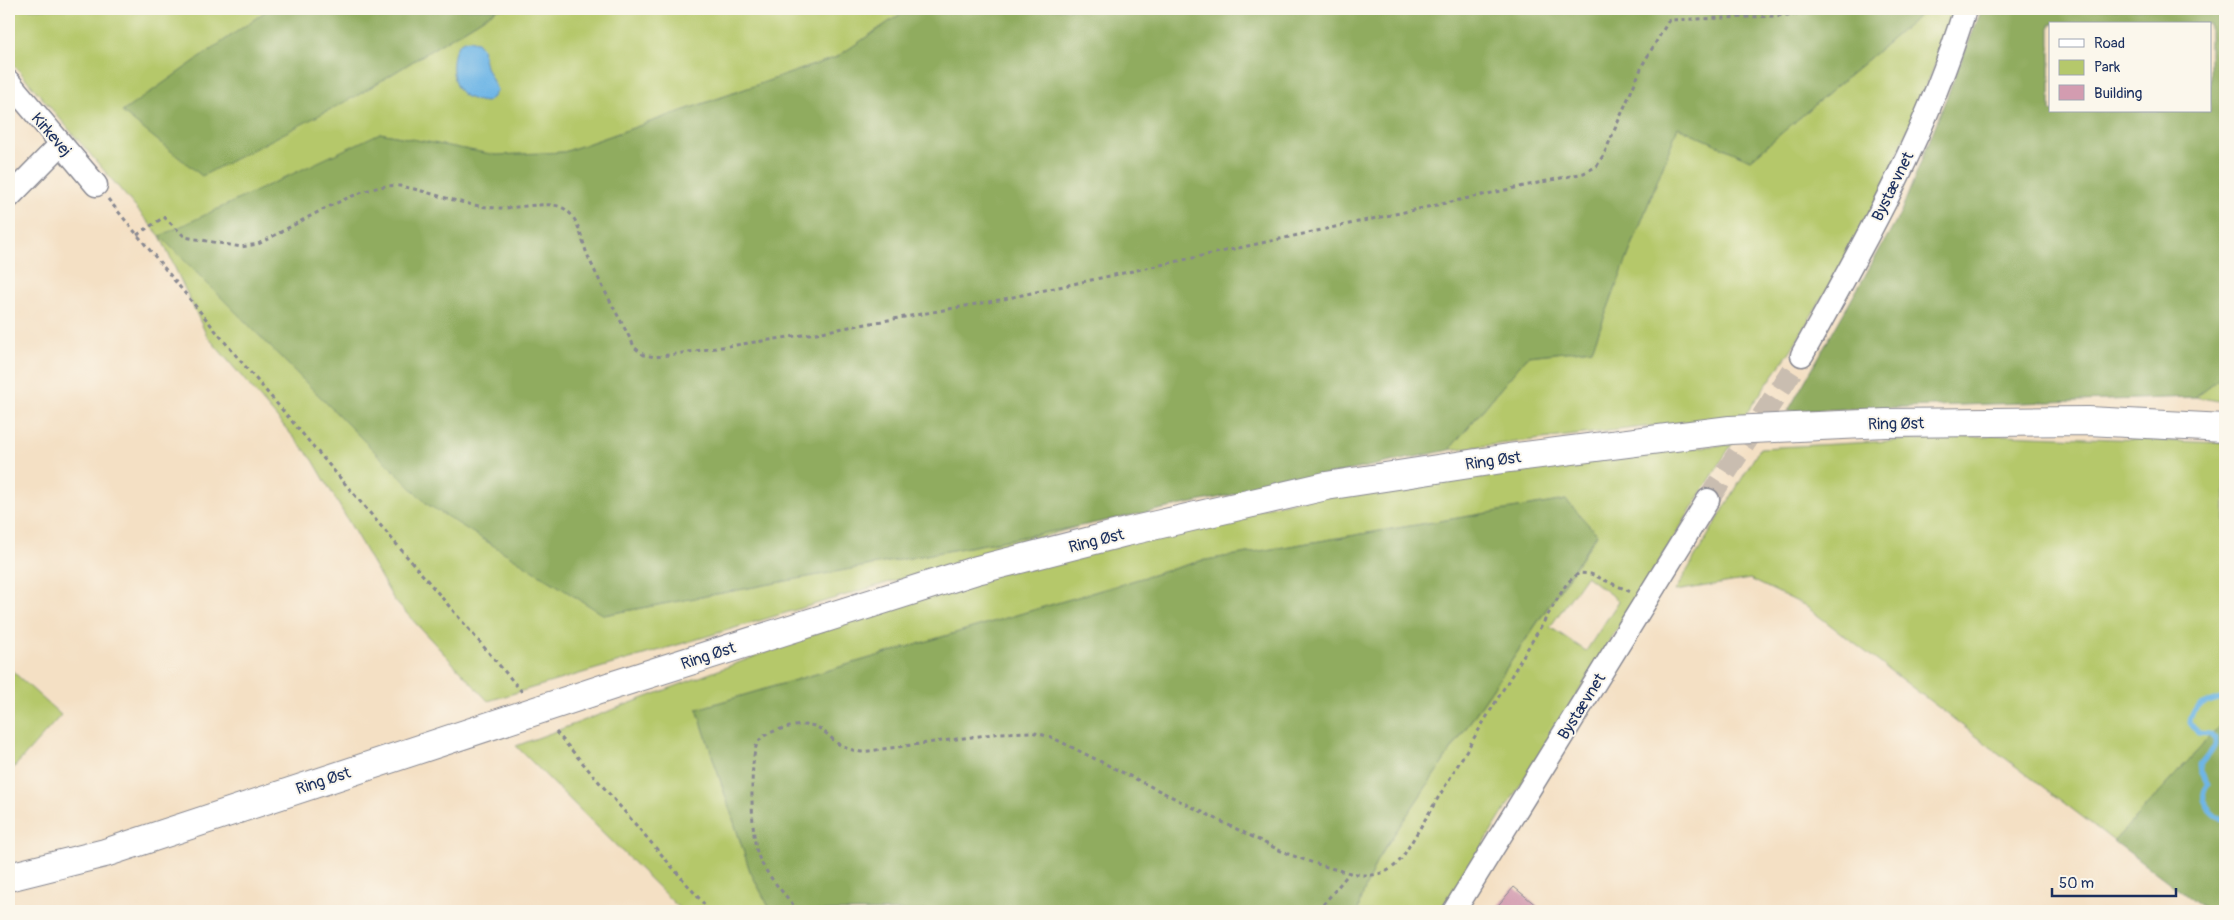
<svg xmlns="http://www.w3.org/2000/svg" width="2234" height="920" viewBox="0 0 2234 920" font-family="Pangolin,sans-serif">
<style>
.green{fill:#b5c86b;stroke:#687c64;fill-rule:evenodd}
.forest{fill:#90ac5f;stroke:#566e5e;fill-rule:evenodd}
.water{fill:#6eb6e6;stroke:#4472a2}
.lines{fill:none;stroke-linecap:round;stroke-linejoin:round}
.stream{stroke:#6eb6e6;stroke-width:5}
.building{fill:#d39cb0}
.minor-tunnel{stroke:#c9bdb0;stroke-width:22;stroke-dasharray:22 11;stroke-linecap:butt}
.minor-casing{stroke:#888891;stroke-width:25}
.major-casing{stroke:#888891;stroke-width:30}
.path{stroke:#888891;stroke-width:3;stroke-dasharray:4 4;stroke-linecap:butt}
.minor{stroke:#fff;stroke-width:22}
.major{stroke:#fff;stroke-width:28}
.labels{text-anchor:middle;stroke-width:4;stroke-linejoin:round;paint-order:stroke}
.street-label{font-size:16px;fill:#1b2f5e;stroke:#fbf7ec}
</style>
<rect width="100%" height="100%" fill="#fbf7ec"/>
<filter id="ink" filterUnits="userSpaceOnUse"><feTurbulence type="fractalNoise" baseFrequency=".02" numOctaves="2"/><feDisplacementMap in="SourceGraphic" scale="10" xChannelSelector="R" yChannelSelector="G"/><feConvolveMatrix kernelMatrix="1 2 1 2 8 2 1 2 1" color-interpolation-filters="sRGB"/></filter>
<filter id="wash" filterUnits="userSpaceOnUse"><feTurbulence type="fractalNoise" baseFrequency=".0096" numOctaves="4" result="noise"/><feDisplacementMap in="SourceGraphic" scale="20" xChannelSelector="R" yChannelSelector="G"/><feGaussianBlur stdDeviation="1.12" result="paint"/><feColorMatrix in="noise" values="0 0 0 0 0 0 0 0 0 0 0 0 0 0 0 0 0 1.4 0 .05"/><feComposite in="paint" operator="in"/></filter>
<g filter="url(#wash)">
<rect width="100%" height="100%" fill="#f4e0c4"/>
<g class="green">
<path d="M9,9H269L123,112L358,95L498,9H908L837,57L564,152L496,156L380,133L604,615L1076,527L488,701L394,600L313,460L207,336L160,236L9,59Z"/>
<path d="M1927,9H1954L1953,22L1873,212L1791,350L1745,415L1449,450L1528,356L1592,349L1678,127L1750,160Z"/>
<path d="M2225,374V402L2195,397Z"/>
<path d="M2003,435L2225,443V721L2114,841L1804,605L1750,579L1675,591L1760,448Z"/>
<path d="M1732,444L1442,911H1358L1360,901L1378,858L1597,535L1566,500L1200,561L697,709L750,871L771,911H682L516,746L836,626L980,578L1326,493L1567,460ZM1586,576L1619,601L1586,651L1550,627Z"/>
<path d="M9,668L61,715L9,773Z"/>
</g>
<g class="forest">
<path d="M269,9H498L358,95L202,176L122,112Z"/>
<path d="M908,9H1927L1750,160L1678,127L1592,349L1528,356L1449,450L1076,527L604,615L427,504L160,236L380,133L496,155L564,152L837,57Z"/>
<path d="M1982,9H2225V374L2195,397L1788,411L1900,214ZM2050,24H2210V111H2050Z"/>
<path d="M1566,500L1597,534L1378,858L1360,901L1358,911H771L750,871L697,709L1200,561Z"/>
<path d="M2225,721V864L2222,868L2225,871V911H2207L2114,841Z"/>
</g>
<path class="water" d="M468,40L477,42L482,48L486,67L497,90L493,97L486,102C476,101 464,98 458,89C451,80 451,54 458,46C460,42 464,41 468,40Z"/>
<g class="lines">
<path class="stream" d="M2225,696C2210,704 2191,701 2190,723L2198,733L2210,734L2216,739V745L2200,765L2201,771L2208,785C2196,800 2211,813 2225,821"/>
</g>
<g id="blocks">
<path class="building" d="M1514,887L1543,911H1493Z"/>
</g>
</g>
<g filter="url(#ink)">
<use href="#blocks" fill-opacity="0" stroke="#888891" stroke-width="1"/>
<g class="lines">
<path class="minor-tunnel" d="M1708,500L1802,355"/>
<g class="minor-casing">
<g id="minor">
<path d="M9,82L96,185"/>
<path d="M9,197L61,144"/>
<path d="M1802,355C1864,244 1928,132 1965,9"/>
<path d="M1454,911L1708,500"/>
</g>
</g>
<g class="major-casing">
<path id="major" d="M9,877L105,853L614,685L977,570L1126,532L1326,486L1509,458L1730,430L1886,423L2088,421L2225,428"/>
</g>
<g class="path">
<path d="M108,199L233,352L523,693"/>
<path d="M137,235L164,217L185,237L241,247L258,244C291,228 366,180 400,186C434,192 464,207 499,208C515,209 550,200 563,208C579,217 581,238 587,254C601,286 619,317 635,348L644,355L655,357L816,333L999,300L1584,173L1597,166L1605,152L1643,64L1669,20L1776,16L1832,11L1835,9"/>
<path d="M556,732L710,911"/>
<path d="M798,911C786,895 764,873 758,855C751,839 749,755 758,742C766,730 794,725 808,725C820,725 828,736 836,742C843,748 852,750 861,752L1001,733L1031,732L1051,737L1283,852C1304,860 1349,876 1371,875C1385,874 1394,868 1402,858L1567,583L1579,573L1591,574L1631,592"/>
<path d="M1318,911L1350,872"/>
</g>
<use href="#minor" class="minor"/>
<use href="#major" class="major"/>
</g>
</g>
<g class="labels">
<g class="street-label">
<text transform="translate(52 134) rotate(49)" y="6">Kirkevej</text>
<text transform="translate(1892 186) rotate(-64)" y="6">Bystævnet</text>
<text transform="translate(1896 423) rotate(-1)" y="6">Ring Øst</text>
<text transform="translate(1493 460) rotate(-8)" y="6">Ring Øst</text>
<text transform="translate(1096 540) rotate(-14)" y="6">Ring Øst</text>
<text transform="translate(708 655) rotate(-18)" y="6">Ring Øst</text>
<text transform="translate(1581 706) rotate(-58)" y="6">Bystævnet</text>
<text transform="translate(323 780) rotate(-18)" y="6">Ring Øst</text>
</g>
</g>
<rect width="2234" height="920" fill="none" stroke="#fbf7ec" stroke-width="30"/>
<rect x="2049" y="22" width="162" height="90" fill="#fbf7ec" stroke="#a1a7b3"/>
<rect x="2059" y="39" width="25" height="8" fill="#ffffff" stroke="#a1a7b3"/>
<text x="2094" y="48" font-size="15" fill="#1b2f5e">Road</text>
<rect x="2059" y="60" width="25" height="15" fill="#b5c86b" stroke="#a1a7b3"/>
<text x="2094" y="72" font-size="15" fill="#1b2f5e">Park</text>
<rect x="2059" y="85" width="25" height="15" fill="#d39cb0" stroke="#a1a7b3"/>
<text x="2094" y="98" font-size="15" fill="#1b2f5e">Building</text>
<path d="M2052 888v8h124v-8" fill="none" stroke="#1b2f5e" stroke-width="2.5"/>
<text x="2059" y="888" font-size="15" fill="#1b2f5e" stroke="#fbf7ec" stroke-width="4" paint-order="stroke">50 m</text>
</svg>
